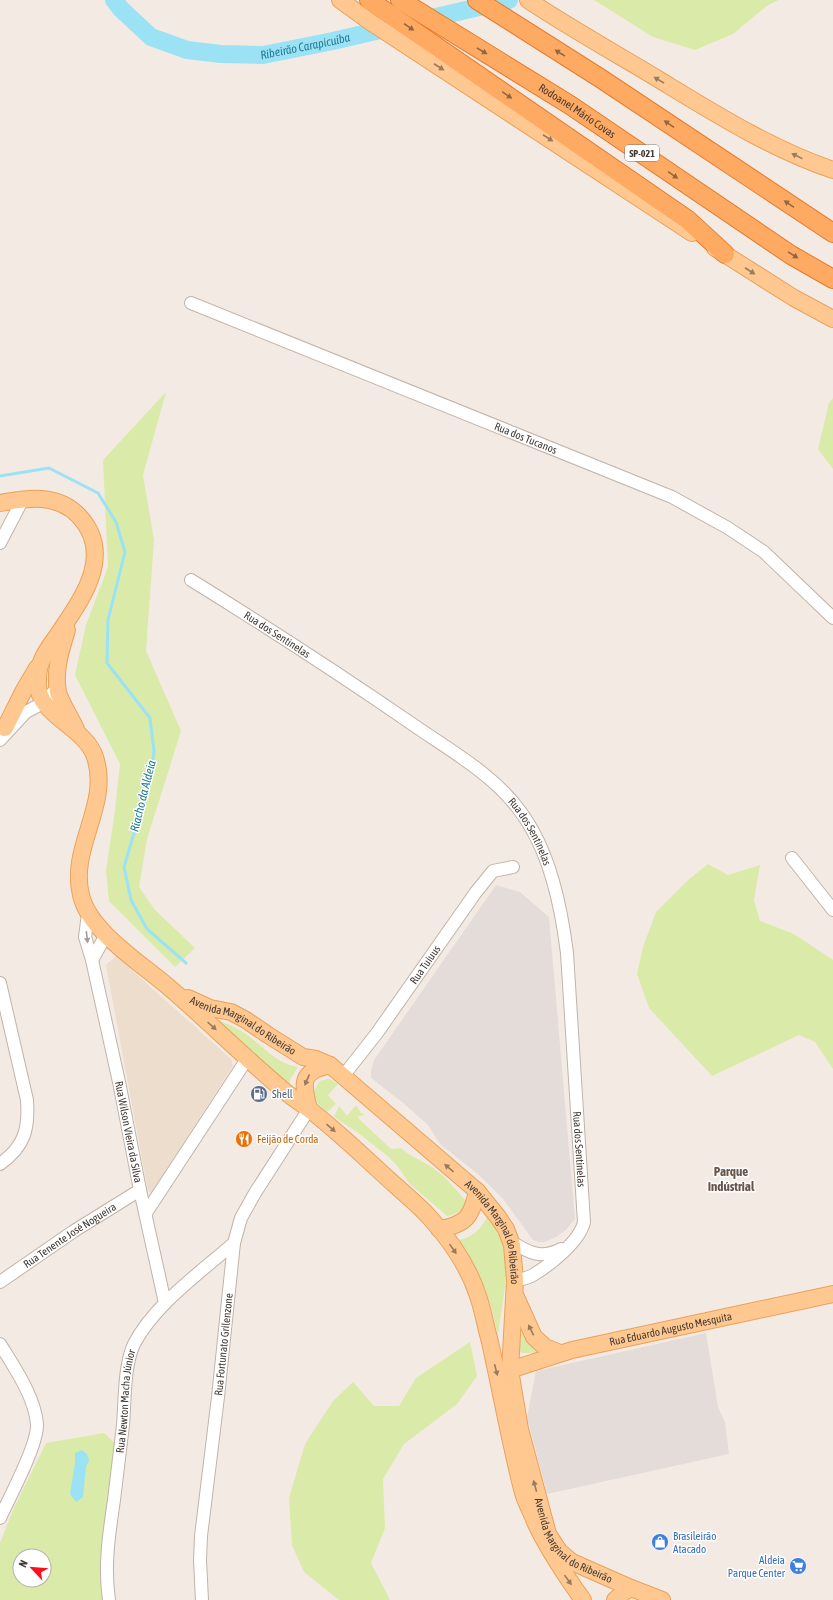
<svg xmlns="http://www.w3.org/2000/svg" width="833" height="1600" viewBox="0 0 833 1600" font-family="'Asap Condensed',sans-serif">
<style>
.industrial{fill:#e4dcd8}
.education{fill:#edddcc}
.green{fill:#daeaa9;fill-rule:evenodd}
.water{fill:#9be2f4}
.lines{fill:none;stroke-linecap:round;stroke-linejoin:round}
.stream{stroke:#9be2f4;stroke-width:3}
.river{stroke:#9be2f4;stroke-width:18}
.minor-casing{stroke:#c1b3a8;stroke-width:14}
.major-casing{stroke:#eaa15a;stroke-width:18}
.highway-casing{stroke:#e67a2a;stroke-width:20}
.minor{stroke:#fff;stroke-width:12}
.major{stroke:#ffc890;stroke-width:16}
.highway{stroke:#ffaa62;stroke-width:18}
.oneway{fill:#8f6746}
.oneway2{fill:#997a5d}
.oneway3{fill:#a29c99}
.labels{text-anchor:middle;stroke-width:3;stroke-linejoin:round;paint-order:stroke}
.shield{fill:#fff;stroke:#7d7570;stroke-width:1}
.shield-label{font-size:10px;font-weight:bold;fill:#453a33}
.street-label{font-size:11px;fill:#453a33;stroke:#fff}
.service-label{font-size:11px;fill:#4e5e75;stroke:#fff;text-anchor:start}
.food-label{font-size:11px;fill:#c56008;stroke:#fff;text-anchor:start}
.shop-label{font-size:11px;fill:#366cbe;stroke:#fff;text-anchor:start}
.water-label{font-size:12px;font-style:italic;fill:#237c95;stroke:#fff}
.quarter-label{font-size:13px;font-weight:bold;fill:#68554a;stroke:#fff}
</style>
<rect width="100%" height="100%" fill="#f3ebe3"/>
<g class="industrial">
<path d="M496,885L520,892L549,917L575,1219L566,1230L556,1237L545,1242H539L533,1240L503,1199L479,1175L440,1144L428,1125L402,1102L371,1078V1071L374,1060Z"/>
<path d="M706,1333L718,1407L725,1422L729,1454L547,1494L527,1417L536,1371Z"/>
</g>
<path class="education" d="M116,956L231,1059L232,1062L233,1066L151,1193L148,1191L106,965Z"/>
<g class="green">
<path d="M594,0H779L768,5L733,34L695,50L653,37Z"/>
<path d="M166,392L143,475L154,540L146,651L181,731L147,839L139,887L155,910L195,948L175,967L109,901L106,871L115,810L120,764L75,675L86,625L108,567L103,460Z"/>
<path d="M833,398V469L818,449L829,403Z"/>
<path d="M708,864L728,875L760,865L754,900L760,921L794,934L833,960V1069L815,1042L799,1035L712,1076L649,1008L637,974L643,947L656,912L687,881Z"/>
<path d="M216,1020C225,1023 233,1025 241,1031C260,1042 275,1064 298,1067L291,1078L289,1085Z"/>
<path d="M327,1079H330L338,1084L328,1095L336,1104L327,1112L318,1104L313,1092L320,1081Z"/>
<path d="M356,1105L361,1113L365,1115L359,1116L358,1118L391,1149L401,1148C412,1158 422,1160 433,1168C445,1176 456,1190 466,1201C463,1211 457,1214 447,1216L409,1183L399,1168L390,1158L357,1132L334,1117L339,1106L347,1116Z"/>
<path d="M487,1217C518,1249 502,1297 498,1336L492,1310L482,1281L459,1240C473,1237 480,1230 487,1217Z"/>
<path d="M522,1330L544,1351L535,1353H521L519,1350Z"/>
<path d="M470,1342L477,1376L457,1404L404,1444L383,1479L385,1528L371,1563L390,1600H339L304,1572L292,1545L289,1498L305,1444L333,1401L353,1382L374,1406H399L416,1378Z"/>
<path d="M104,1433L116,1444L101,1569L102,1600H0V1543L13,1510L46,1443ZM20,1556H44V1580H20Z"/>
</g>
<path class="water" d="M82,1450L87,1454L89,1460L86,1467L83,1497L76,1502L70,1494L75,1463V1453Z"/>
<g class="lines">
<path class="stream" d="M0,476L49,468L98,493L116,522L125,552L108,620L107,663L150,718L154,751L151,776L124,867L131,900L147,929L186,963"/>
<path class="river" id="s1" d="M114,0L121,9L151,37L187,50L221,54L263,55L333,41L509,0"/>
<g class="minor-casing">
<g id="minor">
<path id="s2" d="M191,303L672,497L728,528L764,552L833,618"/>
<path d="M0,543L23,499"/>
<path id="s3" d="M191,580C267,627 341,675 415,726C451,751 494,775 520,811C550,851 561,906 567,953L584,1222C580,1241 550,1265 533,1275C528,1278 521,1279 515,1281"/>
<path d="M0,740L26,712L43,703L58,687"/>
<path d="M792,858L833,910"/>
<path id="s4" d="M88,914L85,937L92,960L119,1082L140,1190L165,1303"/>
<path d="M92,960L106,935"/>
<path d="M0,983L27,1100C29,1129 25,1146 0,1164"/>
<path id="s5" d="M344,1075L377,1033L476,892L493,871L513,867"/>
<path d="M146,1213L247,1059"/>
<path d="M510,1241C528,1252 540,1260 561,1249"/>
<path id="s6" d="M0,1282L74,1231L140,1190"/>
<path d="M0,1344C14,1367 35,1397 37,1424C38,1445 9,1498 0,1518"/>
<path id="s7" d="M109,1600C104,1566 109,1534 114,1500C117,1475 120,1450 123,1425C125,1401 124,1365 134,1344C155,1304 200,1273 234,1243"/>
<path id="s8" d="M202,1600L200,1560L201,1536L218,1397L234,1243L241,1218L255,1193L309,1109"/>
</g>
</g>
<g class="major-casing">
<g id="major">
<path d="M340,0L369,21L692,233"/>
<path d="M528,0C570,28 615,53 658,79C714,113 771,149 833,170"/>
<path d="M715,248L794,298L833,319"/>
<path d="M0,503C28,498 57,493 79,516C116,556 80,601 57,636C51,644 45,652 42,660C39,666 38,674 38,681C35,715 85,726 95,757C111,805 69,847 81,895C89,932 144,965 172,990C209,1022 244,1057 282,1089C291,1097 301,1103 310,1110C340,1133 367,1160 395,1185C407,1196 420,1206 431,1219C451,1241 469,1268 478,1296C483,1310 485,1324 489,1338C498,1377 505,1416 514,1455C517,1468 520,1483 524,1496C527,1505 532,1513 535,1522C548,1550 565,1575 583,1600"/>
<path d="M67,630C61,650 54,670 58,692C61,703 71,718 76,729"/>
<path d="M5,728L24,690L37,668"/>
<path id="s9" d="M188,998L210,1008L231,1012L246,1020L268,1035L303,1057L316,1059L330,1065L477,1191L498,1217L506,1229L512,1245L515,1281L510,1370L520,1429L548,1534L559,1551L572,1562L631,1588"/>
<path d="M309,1109C302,1082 300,1072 330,1065"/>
<path d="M439,1229C466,1225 472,1216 477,1191"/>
<path d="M516,1297L534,1337L545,1347L560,1353"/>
<path id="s10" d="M510,1370L572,1350L833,1294"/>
<path d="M615,1600L624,1592L631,1588L662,1600"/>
</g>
</g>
<g class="highway-casing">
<g id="highway">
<path d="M369,0L688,220L725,254"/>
<path id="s11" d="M400,0L570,105L791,255L833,279"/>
<path d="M477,0L600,78L833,233"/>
</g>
</g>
<use href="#minor" class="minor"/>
<use href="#major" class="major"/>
<use href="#highway" class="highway"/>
</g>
<defs><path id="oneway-solid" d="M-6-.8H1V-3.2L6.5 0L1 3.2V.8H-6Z"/></defs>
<g class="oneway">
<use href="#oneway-solid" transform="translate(409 27) rotate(35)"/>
<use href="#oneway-solid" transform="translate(482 51) rotate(31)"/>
<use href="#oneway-solid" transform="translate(560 53) rotate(-148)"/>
<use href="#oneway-solid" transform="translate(507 95) rotate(35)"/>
<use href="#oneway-solid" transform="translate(669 124) rotate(-146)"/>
<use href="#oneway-solid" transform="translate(673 175) rotate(34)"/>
<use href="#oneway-solid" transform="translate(789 204) rotate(-146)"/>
<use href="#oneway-solid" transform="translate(793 255) rotate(32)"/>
</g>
<g class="oneway2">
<use href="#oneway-solid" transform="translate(439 67) rotate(33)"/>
<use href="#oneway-solid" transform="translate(659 80) rotate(-149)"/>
<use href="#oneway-solid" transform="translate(548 138) rotate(33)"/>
<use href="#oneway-solid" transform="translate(797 156) rotate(-154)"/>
<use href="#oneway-solid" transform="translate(750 271) rotate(33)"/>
<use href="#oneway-solid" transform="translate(212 1026) rotate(42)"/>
<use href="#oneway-solid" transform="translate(307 1080) rotate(113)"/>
<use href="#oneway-solid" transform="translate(331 1128) rotate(41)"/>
<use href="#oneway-solid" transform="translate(449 1168) rotate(-140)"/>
<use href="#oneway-solid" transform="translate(453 1249) rotate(55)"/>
<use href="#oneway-solid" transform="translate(531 1330) rotate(-116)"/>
<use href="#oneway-solid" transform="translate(496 1370) rotate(76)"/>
<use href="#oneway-solid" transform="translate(535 1486) rotate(-105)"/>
<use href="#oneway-solid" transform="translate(568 1580) rotate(54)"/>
</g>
<use class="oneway3" href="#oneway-solid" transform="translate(87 937) rotate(83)"/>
<defs>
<g id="fuel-disc" transform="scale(0.9)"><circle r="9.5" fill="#5c6f8a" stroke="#fff"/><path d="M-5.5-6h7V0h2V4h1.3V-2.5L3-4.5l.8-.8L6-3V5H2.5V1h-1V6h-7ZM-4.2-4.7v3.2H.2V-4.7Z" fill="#fff"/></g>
<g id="restaurant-disc" transform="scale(0.9)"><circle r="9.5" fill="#e8710a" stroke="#fff"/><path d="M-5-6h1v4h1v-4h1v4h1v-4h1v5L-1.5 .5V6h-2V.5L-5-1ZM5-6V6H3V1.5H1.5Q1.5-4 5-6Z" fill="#fff"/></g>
<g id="shop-disc" transform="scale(0.9)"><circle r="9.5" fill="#3f7fe0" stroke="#fff"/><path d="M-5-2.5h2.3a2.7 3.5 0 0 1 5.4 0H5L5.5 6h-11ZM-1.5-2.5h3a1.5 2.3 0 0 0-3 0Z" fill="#fff"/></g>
<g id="supermarket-disc" transform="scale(0.9)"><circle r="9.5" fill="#3f7fe0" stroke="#fff"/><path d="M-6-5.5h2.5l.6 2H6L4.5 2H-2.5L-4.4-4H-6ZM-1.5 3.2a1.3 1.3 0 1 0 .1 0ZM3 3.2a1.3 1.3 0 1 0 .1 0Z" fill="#fff"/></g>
</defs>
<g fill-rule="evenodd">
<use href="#fuel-disc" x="259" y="1094"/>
<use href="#restaurant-disc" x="244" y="1139"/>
<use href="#shop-disc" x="660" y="1542"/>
<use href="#supermarket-disc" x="798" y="1566"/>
</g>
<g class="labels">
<rect class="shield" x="625" y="145" width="34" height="16" rx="3"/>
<g class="shield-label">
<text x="642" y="157">SP-021</text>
</g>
<g class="street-label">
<text dy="4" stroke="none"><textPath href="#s11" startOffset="209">Rodoanel Mário Covas</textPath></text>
<text dy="4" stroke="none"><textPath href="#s2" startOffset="361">Rua dos Tucanos</textPath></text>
<text dy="4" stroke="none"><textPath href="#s3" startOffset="102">Rua dos Sentinelas</textPath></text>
<text dy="4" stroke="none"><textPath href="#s3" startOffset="426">Rua dos Sentinelas</textPath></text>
<text dy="4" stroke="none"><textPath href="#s5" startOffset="137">Rua Tuiuus</textPath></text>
<text dy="4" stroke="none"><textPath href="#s9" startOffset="62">Avenida Marginal do Ribeirão</textPath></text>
<text dy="4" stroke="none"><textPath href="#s4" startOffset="223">Rua Wilson Vieira da Silva</textPath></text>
<text dy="4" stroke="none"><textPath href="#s3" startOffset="751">Rua dos Sentinelas</textPath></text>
<text dy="4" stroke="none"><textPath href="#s9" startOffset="398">Avenida Marginal do Ribeirão</textPath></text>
<text dy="4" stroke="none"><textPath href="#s6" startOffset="84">Rua Tenente José Nogueira</textPath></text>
<text dy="4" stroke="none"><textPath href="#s10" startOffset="166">Rua Eduardo Augusto Mesquita</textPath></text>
<text dy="4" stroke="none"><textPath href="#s8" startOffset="257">Rua Fortunato Grilenzone</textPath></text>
<text dy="4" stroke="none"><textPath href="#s7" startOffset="200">Rua Newton Macha Júnior</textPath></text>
<text dy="4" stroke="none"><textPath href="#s9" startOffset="733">Avenida Marginal do Ribeirão</textPath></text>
</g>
<g class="service-label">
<text x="272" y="1098">Shell</text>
</g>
<g class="food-label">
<text x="257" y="1143">Feijão de Corda</text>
</g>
<g class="shop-label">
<text x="673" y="1540">Brasileirão<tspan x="673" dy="13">Atacado</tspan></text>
<text x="785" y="1564" text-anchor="end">Aldeia<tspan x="785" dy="13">Parque Center</tspan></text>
</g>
<g class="water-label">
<text dy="4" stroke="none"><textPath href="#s1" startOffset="210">Ribeirão Carapicuíba</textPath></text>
<text transform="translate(143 796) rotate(-76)" y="4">Riacho da Aldeia</text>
</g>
<g class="quarter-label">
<text x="731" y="1176">Parque<tspan x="731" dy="15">Indústrial</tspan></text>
</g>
</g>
<g transform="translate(32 1568) rotate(296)"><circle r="19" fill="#ffffff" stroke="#b5b0ad"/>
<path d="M0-3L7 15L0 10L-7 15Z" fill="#ff0e1b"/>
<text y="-6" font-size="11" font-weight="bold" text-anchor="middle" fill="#453a33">N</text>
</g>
</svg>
